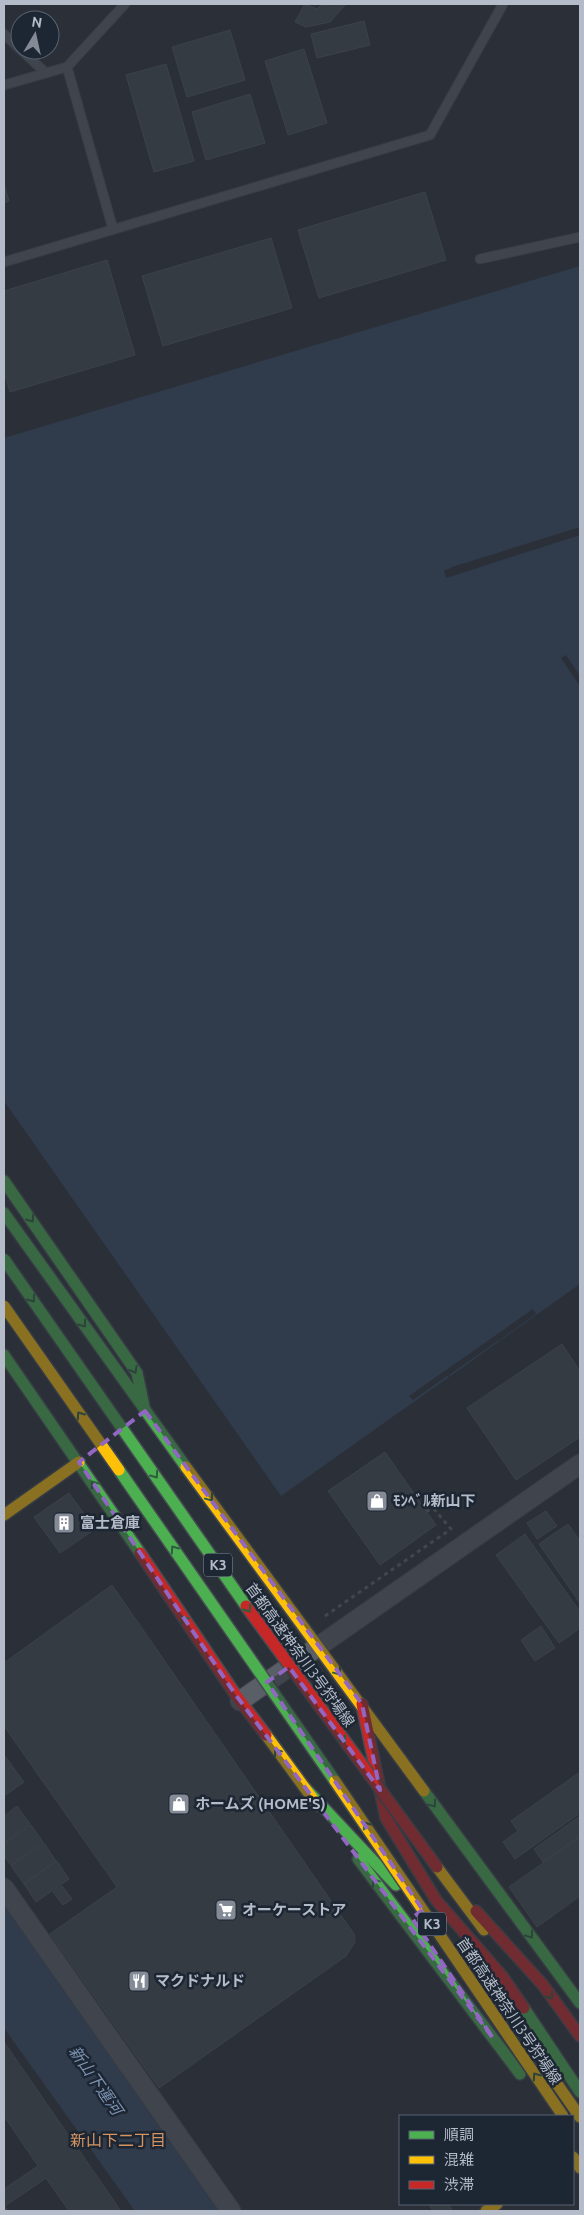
<svg xmlns="http://www.w3.org/2000/svg" width="584" height="2215" viewBox="0 0 584 2215" font-family="Ubuntu,'Noto Sans JP',sans-serif">
<style>
.water{fill:#384963}
.pier{fill:#2a3038}
.building{fill:#444950;stroke:#52575f}
.lines{fill:none;stroke-linecap:round;stroke-linejoin:round}
.lane-casing{stroke:#484c53;stroke-width:11}
.street-casing{stroke:#484c53;stroke-width:21}
.fast-casing{stroke:#484c53;stroke-width:14}
.slow-casing{stroke:#484c53;stroke-width:14}
.jam-casing{stroke:#484c53;stroke-width:14}
.path{stroke:#5d636a;stroke-width:3;stroke-dasharray:4 4;stroke-linecap:butt}
.lane{stroke:#5a5e66;stroke-width:9}
.street{stroke:#5a5e66;stroke-width:19}
.fast{stroke:#4caf50;stroke-width:11}
.slow{stroke:#ffc107;stroke-width:11}
.jam{stroke:#c62828;stroke-width:11}
.fast-bridge-casing{stroke:#474c53;stroke-width:14;stroke-linecap:butt}
.slow-bridge-casing{stroke:#474c53;stroke-width:14;stroke-linecap:butt}
.jam-bridge-casing{stroke:#474c53;stroke-width:14;stroke-linecap:butt}
.fast-bridge{stroke:#4caf50;stroke-width:11}
.slow-bridge{stroke:#ffc107;stroke-width:11}
.jam-bridge{stroke:#c62828;stroke-width:11}
.oneway{stroke:#305d3f}
.marked{fill:none;stroke:#9266c3;stroke-width:4;stroke-dasharray:10 6;stroke-linejoin:round}
.labels{text-anchor:middle;stroke-width:5;stroke-linejoin:round;paint-order:stroke}
.shield{fill:#1d2633;stroke:#878f9c;stroke-width:1}
.shield-label{font-size:14px;font-weight:bold;fill:#b4bcc9}
.poi-label{font-size:15px;font-weight:bold;fill:#b4bcc9;stroke:#1d2633;text-anchor:start}
.street-label{font-size:15px;fill:#b4bcc9;stroke:#1d2633}
.water-label{font-size:16px;font-style:italic;fill:#7c92b1;stroke:#1d2633}
.neighbourhood-label{font-size:16px;fill:#d59563;stroke:#1d2633}
</style>
<rect width="100%" height="100%" fill="#2a3038"/>
<g class="water">
<path d="M580,266V1284L281,1496L4,1101V438Z"/>
<path d="M4,1898L224,2211H135L4,2028Z"/>
</g>
<g class="pier">
<path d="M580,527V535L446,578L444,571L452,567Z"/>
<path d="M566,655L580,676V686L561,658Z"/>
<path d="M533,1309L536,1314L501,1339V1342L499,1340L449,1375L450,1377L447,1376L413,1400L409,1396Z"/>
</g>
<g class="building">
<path d="M305,4L317,9L322,4H346L330,22L306,27L295,22Z"/>
<path d="M364,21L370,45L317,58L311,34Z"/>
<path d="M230,30L245,80L187,97L172,47Z"/>
<path d="M304,49L327,123L288,135L265,61Z"/>
<path d="M166,64L194,161L154,172L126,75Z"/>
<path d="M250,94L265,143L206,160L192,112Z"/>
<path d="M4,184L9,201L4,203Z"/>
<path d="M425,192L446,260L319,298L298,230Z"/>
<path d="M271,238L292,308L163,346L142,276Z"/>
<path d="M107,260L135,355L10,392L4,371V291Z"/>
<path d="M562,1344L580,1371V1437L516,1480L467,1408Z"/>
<path d="M385,1452L436,1525L380,1565L328,1491Z"/>
<path d="M69,1493L95,1529L60,1553L34,1517Z"/>
<path d="M546,1511L557,1526L537,1539L527,1523Z"/>
<path d="M568,1524L580,1541V1603L539,1544Z"/>
<path d="M525,1534L580,1612V1628L559,1643L496,1555Z"/>
<path d="M112,1585L354,1934L355,1942L346,1956L159,2088L50,1934L117,1887L4,1726V1663Z"/>
<path d="M541,1626L555,1648L535,1661L521,1640Z"/>
<path d="M4,1755L12,1765L4,1770Z"/>
<path d="M12,1766L24,1782L4,1796V1772Z"/>
<path d="M580,1772V1813L515,1859L503,1842L518,1831L511,1821Z"/>
<path d="M17,1806L30,1824L4,1843V1816Z"/>
<path d="M580,1816V1836L543,1862L534,1849Z"/>
<path d="M31,1825L43,1842L11,1865L4,1856V1844Z"/>
<path d="M580,1837V1896L537,1927L509,1887Z"/>
<path d="M44,1843L56,1861L24,1884L11,1866Z"/>
<path d="M57,1861L69,1879L36,1902L24,1884Z"/>
<path d="M62,1886L72,1899L63,1905L53,1892Z"/>
<path d="M4,2042L121,2211H69L46,2178L5,2206L8,2211H4V2189L38,2166L4,2116Z"/>
<path d="M429,2204H448L453,2211H433Z"/>
</g>
<g class="lines">
<g class="lane-casing">
<g id="lane">
<path d="M4,34L20,49"/>
<path d="M21,50L46,73"/>
<path d="M67,67L113,229"/>
<path d="M4,85L67,67L125,4"/>
<path d="M480,259L580,237"/>
<path d="M4,262L430,135L503,4"/>
</g>
</g>
<g class="street-casing">
<g id="street">
<path d="M240,1701L580,1464"/>
<path d="M4,1888L231,2211"/>
</g>
</g>
<g class="fast-casing">
<g id="fast">
<path d="M4,1181L137,1373L145,1411"/>
<path d="M4,1213L186,1467"/>
<path d="M4,1355L140,1553"/>
<path d="M305,1788L396,1885"/>
<path d="M424,1791L580,2003"/>
<path d="M358,1859L520,2074"/>
<path d="M524,2008L580,2092"/>
</g>
</g>
<g class="slow-casing">
<g id="slow">
<path d="M186,1467L424,1791"/>
<path d="M4,1515L79,1462"/>
<path d="M266,1735L318,1806"/>
<path d="M437,1867L484,1930"/>
<path d="M555,2081L580,2117"/>
<path d="M573,2157L580,2168"/>
<path d="M486,2211L497,2204"/>
</g>
</g>
<g class="jam-casing">
<g id="jam">
<path d="M140,1553L235,1694L266,1735"/>
<path d="M362,1704L386,1818L436,1900L502,1976L524,2008"/>
<path d="M476,1911L543,1985L580,2036"/>
</g>
</g>
<path class="path" d="M325,1616L451,1529L434,1509L426,1511"/>
<use href="#lane" class="lane"/>
<use href="#street" class="street"/>
<use href="#fast" class="fast"/>
<use href="#slow" class="slow"/>
<use href="#jam" class="jam"/>
<g class="fast-bridge-casing">
<g id="fast-bridge">
<path d="M4,1259L246,1606"/>
<path d="M119,1470L335,1781"/>
</g>
</g>
<g class="slow-bridge-casing">
<g id="slow-bridge">
<path d="M4,1306L119,1470"/>
<path d="M335,1781L563,2116"/>
</g>
</g>
<g class="jam-bridge-casing">
<path id="jam-bridge" d="M246,1606L437,1867"/>
</g>
<use href="#fast-bridge" class="fast-bridge"/>
<use href="#slow-bridge" class="slow-bridge"/>
<use href="#jam-bridge" class="jam-bridge"/>
</g>
<defs><path id="oneway-chevron" d="M-2-3.5L2.5 0L-2 3.5" fill="none" stroke-width="1.6" stroke-linecap="round" stroke-linejoin="round" transform="scale(1.25)"/></defs>
<g class="oneway">
<use href="#oneway-chevron" transform="translate(31 1219) rotate(55)"/>
<use href="#oneway-chevron" transform="translate(32 1299) rotate(55)"/>
<use href="#oneway-chevron" transform="translate(83 1324) rotate(54)"/>
<use href="#oneway-chevron" transform="translate(134 1370) rotate(61)"/>
<use href="#oneway-chevron" transform="translate(80 1415) rotate(-125)"/>
<use href="#oneway-chevron" transform="translate(155 1475) rotate(55)"/>
<use href="#oneway-chevron" transform="translate(94 1484) rotate(-124)"/>
<use href="#oneway-chevron" transform="translate(210 1498) rotate(53)"/>
<use href="#oneway-chevron" transform="translate(174 1549) rotate(-125)"/>
<use href="#oneway-chevron" transform="translate(248 1609) rotate(55)"/>
<use href="#oneway-chevron" transform="translate(184 1619) rotate(-124)"/>
<use href="#oneway-chevron" transform="translate(338 1672) rotate(53)"/>
<use href="#oneway-chevron" transform="translate(343 1740) rotate(54)"/>
<use href="#oneway-chevron" transform="translate(277 1752) rotate(-127)"/>
<use href="#oneway-chevron" transform="translate(433 1804) rotate(54)"/>
<use href="#oneway-chevron" transform="translate(366 1825) rotate(-125)"/>
<use href="#oneway-chevron" transform="translate(375 1882) rotate(-127)"/>
<use href="#oneway-chevron" transform="translate(530 1935) rotate(54)"/>
<use href="#oneway-chevron" transform="translate(550 1996) rotate(54)"/>
<use href="#oneway-chevron" transform="translate(536 2076) rotate(-125)"/>
</g>
<path d="M0 0H584V2215H0ZM145,1411L362,1704L380,1790L289,1667L267,1682L429,1919L421,1911L412,1918L493,2038L235,1694L79,1462Z" fill="#2a3038" fill-opacity=".55" fill-rule="evenodd"/>
<path class="marked" d="M145,1411L362,1704L380,1790L289,1667L267,1682L429,1919L421,1911L412,1918L493,2038L235,1694L79,1462Z"/>
<defs>
<g id="shop-square" transform="scale(1.125)"><rect x="-9" y="-9" width="18" height="18" rx="4" fill="#848b96" stroke="#1d2633"/><path d="M-5-2.5h2.3a2.7 3.5 0 0 1 5.4 0H5L5.5 6h-11ZM-1.5-2.5h3a1.5 2.3 0 0 0-3 0Z" fill="#fff"/></g>
<g id="building-square" transform="scale(1.125)"><rect x="-9" y="-9" width="18" height="18" rx="4" fill="#848b96" stroke="#1d2633"/><path d="M-4-6H4V6H1V3H-1V6H-4ZM-2.5-4.3h1.7v1.8h-1.7ZM.8-4.3h1.7v1.8H.8ZM-2.5-1h1.7V.8h-1.7ZM.8-1h1.7V.8H.8Z" fill="#fff"/></g>
<g id="supermarket-square" transform="scale(1.125)"><rect x="-9" y="-9" width="18" height="18" rx="4" fill="#848b96" stroke="#1d2633"/><path d="M-6-5.5h2.5l.6 2H6L4.5 2H-2.5L-4.4-4H-6ZM-1.5 3.2a1.3 1.3 0 1 0 .1 0ZM3 3.2a1.3 1.3 0 1 0 .1 0Z" fill="#fff"/></g>
<g id="restaurant-square" transform="scale(1.125)"><rect x="-9" y="-9" width="18" height="18" rx="4" fill="#848b96" stroke="#1d2633"/><path d="M-5-6h1v4h1v-4h1v4h1v-4h1v5L-1.5 .5V6h-2V.5L-5-1ZM5-6V6H3V1.5H1.5Q1.5-4 5-6Z" fill="#fff"/></g>
</defs>
<g fill-rule="evenodd">
<use href="#shop-square" x="377" y="1501"/>
<use href="#building-square" x="64" y="1523"/>
<use href="#shop-square" x="179" y="1804"/>
<use href="#supermarket-square" x="226" y="1910"/>
<use href="#restaurant-square" x="139" y="1981"/>
</g>
<g class="labels">
<g class="shield">
<rect x="204" y="1553.5" width="28" height="23" rx="4"/>
<rect x="418" y="1912.5" width="28" height="23" rx="4"/>
</g>
<g class="shield-label">
<text x="218" y="1570">K3</text>
<text x="432" y="1929">K3</text>
</g>
<g class="poi-label">
<text x="393" y="1506">ﾓﾝﾍﾞﾙ新山下</text>
<text x="80" y="1528">富士倉庫</text>
<text x="195" y="1809">ホームズ (HOME'S)</text>
<text x="242" y="1915">オーケーストア</text>
<text x="155" y="1986">マクドナルド</text>
</g>
<g class="street-label">
<text transform="translate(300 1655) rotate(54)" y="5">首都高速神奈川3号狩場線</text>
<text transform="translate(509 2011) rotate(56)" y="5">首都高速神奈川3号狩場線</text>
</g>
<g class="water-label">
<text transform="translate(96 2080) rotate(55)" y="6">新山下運河</text>
</g>
<g class="neighbourhood-label">
<text x="118" y="2146">新山下二丁目</text>
</g>
</g>
<rect width="584" height="2215" fill="none" stroke="#b4bcc9" stroke-width="10"/>
<rect x="399" y="2115" width="175" height="90" fill="#1d2633" stroke="#59626f"/>
<rect x="409" y="2131" width="25" height="8" fill="#4caf50" stroke="#59626f"/>
<text x="444" y="2140" font-size="15" fill="#b4bcc9">順調</text>
<rect x="409" y="2156" width="25" height="8" fill="#ffc107" stroke="#59626f"/>
<text x="444" y="2165" font-size="15" fill="#b4bcc9">混雑</text>
<rect x="409" y="2181" width="25" height="8" fill="#c62828" stroke="#59626f"/>
<text x="444" y="2190" font-size="15" fill="#b4bcc9">渋滞</text>
<g transform="translate(35 35) rotate(9)"><circle r="24" fill="#1d2633" stroke="#59626f"/>
<path d="M0-4L9 19L0 12L-9 19Z" fill="#848b96"/>
<text y="-8" font-size="14" font-weight="bold" text-anchor="middle" fill="#b4bcc9">N</text>
</g>
</svg>
